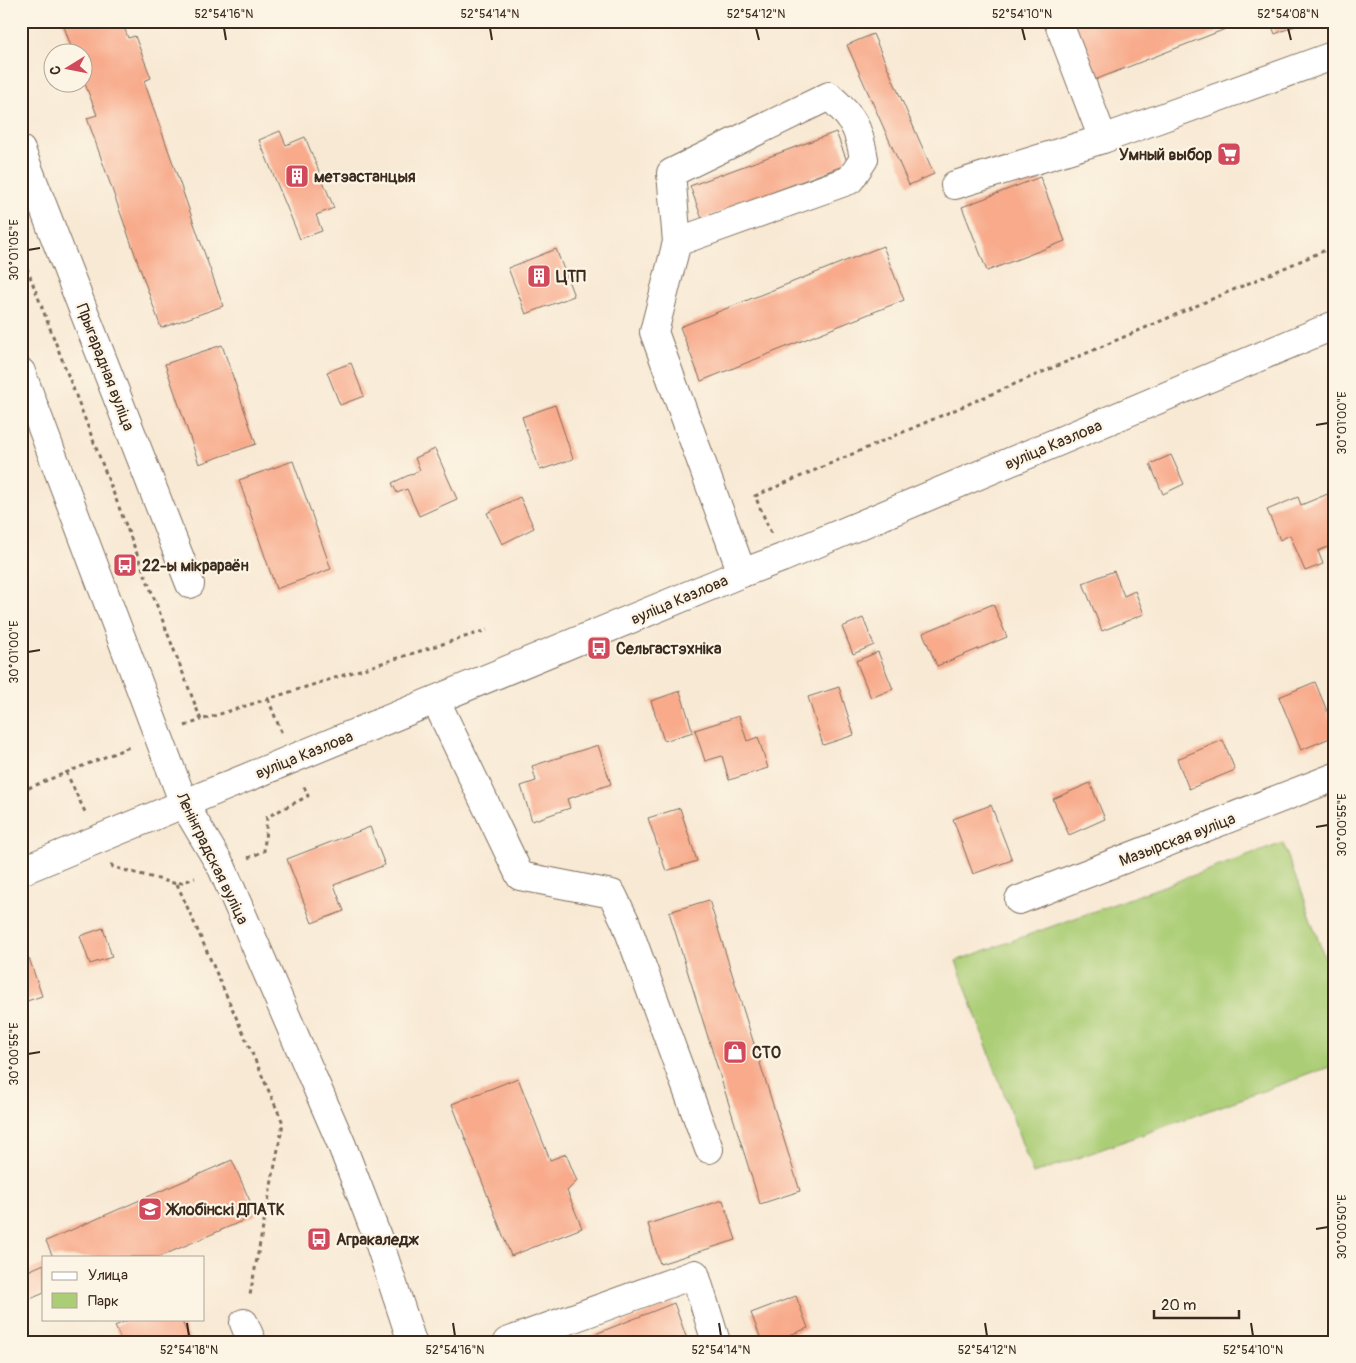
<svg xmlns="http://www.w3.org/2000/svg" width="1356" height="1363" viewBox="0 0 1356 1363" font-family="Pangolin,sans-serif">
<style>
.green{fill:#aacd75;stroke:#727c4a}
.building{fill:#f8aa8b}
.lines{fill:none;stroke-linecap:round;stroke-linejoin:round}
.minor-casing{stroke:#7d6d5e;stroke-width:30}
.major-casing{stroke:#7d6d5e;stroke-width:30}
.path{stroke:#7d6d5e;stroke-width:3;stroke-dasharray:4 4;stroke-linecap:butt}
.minor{stroke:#fff;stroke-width:28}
.major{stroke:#fff;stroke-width:28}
.ticks{fill:none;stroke:#3b2a1e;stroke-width:2}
.labels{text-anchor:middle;stroke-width:4.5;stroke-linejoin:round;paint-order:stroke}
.poi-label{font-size:16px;font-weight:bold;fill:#3b2a1e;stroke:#fcf5e5;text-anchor:start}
.street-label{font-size:16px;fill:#3b2a1e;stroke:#fcf5e5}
.neatline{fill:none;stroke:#3b2a1e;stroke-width:2}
.ticks-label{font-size:12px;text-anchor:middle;fill:#3b2a1e}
</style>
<rect width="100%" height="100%" fill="#fcf5e5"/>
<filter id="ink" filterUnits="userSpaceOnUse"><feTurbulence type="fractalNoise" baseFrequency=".02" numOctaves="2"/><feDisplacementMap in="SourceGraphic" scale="10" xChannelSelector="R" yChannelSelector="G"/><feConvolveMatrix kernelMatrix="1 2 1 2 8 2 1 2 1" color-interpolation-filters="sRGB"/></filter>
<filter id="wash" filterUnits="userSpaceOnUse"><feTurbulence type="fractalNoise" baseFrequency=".0096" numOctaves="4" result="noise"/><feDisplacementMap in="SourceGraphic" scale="20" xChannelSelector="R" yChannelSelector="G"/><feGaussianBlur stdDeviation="1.12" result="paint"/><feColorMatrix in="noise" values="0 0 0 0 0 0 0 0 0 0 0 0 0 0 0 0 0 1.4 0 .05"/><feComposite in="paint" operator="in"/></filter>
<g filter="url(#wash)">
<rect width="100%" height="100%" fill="#f8e9d4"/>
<path class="green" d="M1283,843L1335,986V1065L1033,1174L956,961Z"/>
<g id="blocks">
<g class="building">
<path d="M62,21H122L128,38L135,36L151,78L144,81L223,306L161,328L87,118L97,115L82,76V52H73Z"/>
<path d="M1078,21H1246L1092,81L1070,24Z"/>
<path d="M1270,21H1307L1275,34Z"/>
<path d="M873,34L934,174L909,185L847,45Z"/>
<path d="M280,131L286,145L305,137L334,208L316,215L322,231L300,239L259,140Z"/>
<path d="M836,132L848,164L702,219L690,186Z"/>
<path d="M1040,177L1065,241L987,271L962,207Z"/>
<path d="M883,246L904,300L701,381L680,327Z"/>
<path d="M556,249L574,296L526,314L508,268Z"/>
<path d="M222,345L256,444L199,464L165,364Z"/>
<path d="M351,363L364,396L340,405L327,372Z"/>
<path d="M555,405L573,459L540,470L522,417Z"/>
<path d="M435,449L457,499L419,516L407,489L397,493L392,483L420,470L415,458Z"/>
<path d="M1171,455L1184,484L1163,494L1150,464Z"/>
<path d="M293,461L331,569L276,589L239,480Z"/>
<path d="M1335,491V544L1318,551L1323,564L1305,571L1290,535L1280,540L1267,510L1298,497L1301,505Z"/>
<path d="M520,497L534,528L502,544L487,513Z"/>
<path d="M1114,571L1124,596L1135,591L1144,614L1102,631L1083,583Z"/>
<path d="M993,604L1007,637L937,666L923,633Z"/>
<path d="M863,618L874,645L853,654L842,627Z"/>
<path d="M878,652L893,689L871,698L856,661Z"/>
<path d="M1315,682L1335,730V736L1301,750L1279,697Z"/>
<path d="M839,687L854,735L823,745L808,697Z"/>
<path d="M680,691L693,732L664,741L651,701Z"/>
<path d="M739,716L747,741L758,737L768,768L729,780L722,756L705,761L695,730Z"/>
<path d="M1223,740L1235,770L1189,789L1177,759Z"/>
<path d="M598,745L611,784L567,799L570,808L532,821L521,786L536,781L532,766Z"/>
<path d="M1090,783L1105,819L1069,835L1053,799Z"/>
<path d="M991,805L1012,860L973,874L953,819Z"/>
<path d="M680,808L697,861L666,871L648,818Z"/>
<path d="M370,827L385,865L334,885L344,911L312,923L287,859Z"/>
<path d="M709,900L800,1191L760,1204L669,912Z"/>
<path d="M103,928L112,957L90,964L80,936Z"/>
<path d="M29,958L42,996L21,1003V961Z"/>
<path d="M518,1078L550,1160L566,1154L577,1181L567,1191L582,1228L511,1256L452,1104Z"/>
<path d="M232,1160L256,1215L159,1257H53L46,1241Z"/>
<path d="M723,1200L736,1240L660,1264L648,1224Z"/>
<path d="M44,1264V1293L21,1303V1274Z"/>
<path d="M796,1296L808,1328L771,1342H762L751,1313Z"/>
<path d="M674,1303L688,1342H575Z"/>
<path d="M130,1319H181L191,1342H122L115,1326Z"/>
</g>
</g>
</g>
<g filter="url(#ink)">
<use href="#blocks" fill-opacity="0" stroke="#7d6d5e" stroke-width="1"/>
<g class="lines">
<g class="minor-casing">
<g id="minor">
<path d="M1058,21L1103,139"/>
<path d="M21,150L190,584"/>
<path d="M955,185L1103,139L1335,55"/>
<path d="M677,242L671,173L829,96C853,117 859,128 864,159L850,180L677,242L654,332L742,573"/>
<path d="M436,701L520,876L612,894L626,923L709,1149"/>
<path d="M184,804L222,868L341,1143L378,1239L412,1342"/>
<path d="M1019,900L1335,777"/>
<path d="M244,1323L252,1342"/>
<path d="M507,1342L695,1274L716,1342"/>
</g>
</g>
<g class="major-casing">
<g id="major">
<path d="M21,372L184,804"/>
<path d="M21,871L742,573L782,558L1335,325"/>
</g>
</g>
<g class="path">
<path d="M21,253L201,720L487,630"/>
<path d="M771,533L755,496L1335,246"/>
<path d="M268,699L282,734"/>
<path d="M185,726L201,720"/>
<path d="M66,772L86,814"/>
<path d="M21,791L132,746"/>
<path d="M248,858L264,851L267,817L308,796L303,784"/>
<path d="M111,864L113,867L177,884L195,878"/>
<path d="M177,884L283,1123L250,1295"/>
</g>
<use href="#minor" class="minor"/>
<use href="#major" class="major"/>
</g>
</g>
<path class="ticks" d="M224,28L226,40M490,28L492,40M756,28L759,40M1022,28L1025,40M1288,28L1291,40M28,250L40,248M1316,425L1328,423M28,652L40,650M1316,827L1328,825M28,1054L40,1052M1316,1229L1328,1227M187,1323L189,1336M453,1323L455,1336M719,1323L721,1336M985,1323L987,1336M1251,1323L1253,1336"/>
<defs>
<g id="supermarket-square" transform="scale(1.25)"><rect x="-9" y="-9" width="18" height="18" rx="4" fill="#d1495b" stroke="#fcf5e5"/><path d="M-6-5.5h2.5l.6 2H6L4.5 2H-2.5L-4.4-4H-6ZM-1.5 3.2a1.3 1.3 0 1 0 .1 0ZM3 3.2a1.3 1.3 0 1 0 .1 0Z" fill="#fff"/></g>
<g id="building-square" transform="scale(1.25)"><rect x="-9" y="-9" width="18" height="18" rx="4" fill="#d1495b" stroke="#fcf5e5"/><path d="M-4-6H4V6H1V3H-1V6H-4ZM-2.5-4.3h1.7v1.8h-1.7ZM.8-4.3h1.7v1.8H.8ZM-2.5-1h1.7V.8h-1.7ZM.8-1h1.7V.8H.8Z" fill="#fff"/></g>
<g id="bus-square" transform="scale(1.25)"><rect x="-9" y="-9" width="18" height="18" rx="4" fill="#d1495b" stroke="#fcf5e5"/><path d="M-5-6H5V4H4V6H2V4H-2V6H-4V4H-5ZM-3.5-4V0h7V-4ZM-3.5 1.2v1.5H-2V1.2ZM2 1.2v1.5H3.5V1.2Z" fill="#fff"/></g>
<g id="shop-square" transform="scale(1.25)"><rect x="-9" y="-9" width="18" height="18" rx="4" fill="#d1495b" stroke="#fcf5e5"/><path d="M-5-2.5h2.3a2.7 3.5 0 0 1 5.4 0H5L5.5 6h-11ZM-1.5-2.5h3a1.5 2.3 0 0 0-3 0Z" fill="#fff"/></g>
<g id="university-square" transform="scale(1.25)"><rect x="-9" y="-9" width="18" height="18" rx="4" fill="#d1495b" stroke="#fcf5e5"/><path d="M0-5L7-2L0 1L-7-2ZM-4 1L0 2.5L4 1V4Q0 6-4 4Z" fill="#fff"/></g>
</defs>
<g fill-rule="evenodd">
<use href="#supermarket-square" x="1229" y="154"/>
<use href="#building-square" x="297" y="176"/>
<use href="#building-square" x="539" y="276"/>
<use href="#bus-square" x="125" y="565"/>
<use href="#bus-square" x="599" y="648"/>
<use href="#shop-square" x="735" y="1052"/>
<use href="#university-square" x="150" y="1209"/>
<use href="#bus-square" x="319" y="1239"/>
</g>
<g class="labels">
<g class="poi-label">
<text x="1212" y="160" text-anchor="end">Умный выбор</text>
<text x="314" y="182">метэастанцыя</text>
<text x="556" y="282">ЦТП</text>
<text x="142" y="571">22-ы мікрараён</text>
<text x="616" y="654">Сельгастэхніка</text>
<text x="752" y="1058">СТО</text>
<text x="168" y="1215">Жлобінскі ДПАТК</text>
<text x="336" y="1245">Агракаледж</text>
</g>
<g class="street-label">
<text transform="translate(106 367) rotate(69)" y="6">Прыгарадная вуліца</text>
<text transform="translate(1053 444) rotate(-23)" y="6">вуліца Казлова</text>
<text transform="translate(679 599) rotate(-23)" y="6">вуліца Казлова</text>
<text transform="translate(304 754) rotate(-22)" y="6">вуліца Казлова</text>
<text transform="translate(1177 839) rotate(-21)" y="6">Мазырская вуліца</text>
<text transform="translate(213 858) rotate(64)" y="6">Ленінградская вуліца</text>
</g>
</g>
<rect width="1356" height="1363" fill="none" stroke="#fcf5e5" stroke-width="55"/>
<rect x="42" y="1256" width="162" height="65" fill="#fcf5e5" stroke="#afa495"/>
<rect x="52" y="1272" width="25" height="8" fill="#ffffff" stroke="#afa495"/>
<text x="88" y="1280" font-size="15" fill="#3b2a1e">Улица</text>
<rect x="52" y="1293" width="25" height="15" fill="#aacd75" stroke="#afa495"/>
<text x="88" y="1306" font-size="15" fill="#3b2a1e">Парк</text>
<g transform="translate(68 68) rotate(260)"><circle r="24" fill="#fcf5e5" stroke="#afa495"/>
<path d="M0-4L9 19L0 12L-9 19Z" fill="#d1495b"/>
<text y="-8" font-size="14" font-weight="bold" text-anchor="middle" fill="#3b2a1e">С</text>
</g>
<path d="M1154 1310v8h85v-8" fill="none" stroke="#3b2a1e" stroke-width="2.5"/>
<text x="1161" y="1310" font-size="15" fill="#3b2a1e" stroke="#fcf5e5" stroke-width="4" paint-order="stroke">20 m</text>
<rect x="28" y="28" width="1300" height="1308" class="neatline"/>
<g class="ticks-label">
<text x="224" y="18">52°54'16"N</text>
<text x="490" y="18">52°54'14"N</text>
<text x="756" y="18">52°54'12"N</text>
<text x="1022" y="18">52°54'10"N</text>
<text x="1288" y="18">52°54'08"N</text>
<text transform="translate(14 250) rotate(-90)" y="4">30°01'05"E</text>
<text transform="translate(1342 423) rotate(-90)" y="4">30°01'00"E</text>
<text transform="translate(14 652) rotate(-90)" y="4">30°01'00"E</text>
<text transform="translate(1342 825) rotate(-90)" y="4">30°00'55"E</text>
<text transform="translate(14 1054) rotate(-90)" y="4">30°00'55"E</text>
<text transform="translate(1342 1227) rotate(-90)" y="4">30°00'50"E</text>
<text x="189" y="1354">52°54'18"N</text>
<text x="455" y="1354">52°54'16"N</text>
<text x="721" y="1354">52°54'14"N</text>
<text x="987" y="1354">52°54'12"N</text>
<text x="1253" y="1354">52°54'10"N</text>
</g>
</svg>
